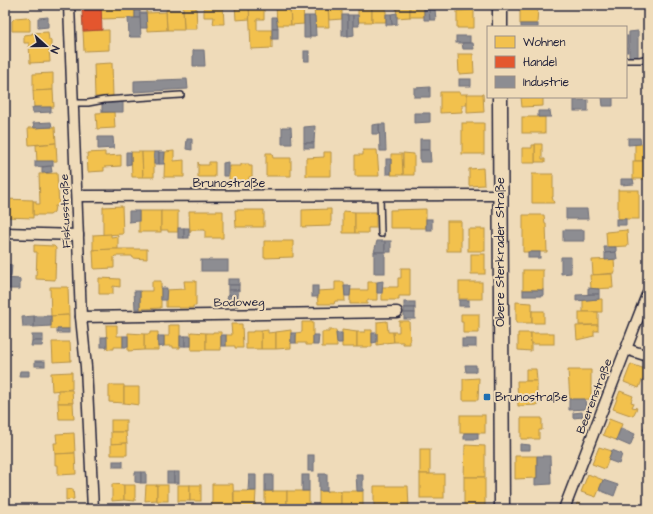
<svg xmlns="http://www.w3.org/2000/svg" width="653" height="514" viewBox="0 0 653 514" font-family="'Architects Daughter',sans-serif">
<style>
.homes{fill:#f2c14e;stroke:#b49148}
.shops{fill:#e4572e;stroke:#aa4732}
.industry{fill:#8d8d92;stroke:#6d6d78}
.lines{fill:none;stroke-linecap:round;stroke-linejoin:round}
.lane-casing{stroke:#22223b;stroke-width:8}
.street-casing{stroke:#22223b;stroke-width:13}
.secondary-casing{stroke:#22223b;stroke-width:17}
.lane{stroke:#efdbb9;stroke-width:5}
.street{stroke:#efdbb9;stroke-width:10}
.secondary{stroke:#efdbb9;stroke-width:14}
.poi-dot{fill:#1f6fb2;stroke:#efdbb9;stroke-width:1.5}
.labels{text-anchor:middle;stroke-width:4;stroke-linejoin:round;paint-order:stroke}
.street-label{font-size:12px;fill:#22223b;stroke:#efdbb9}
.poi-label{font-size:12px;fill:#22223b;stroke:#efdbb9;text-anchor:start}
</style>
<rect width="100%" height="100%" fill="#efdbb9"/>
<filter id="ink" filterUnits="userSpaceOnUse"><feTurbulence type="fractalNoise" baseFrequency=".025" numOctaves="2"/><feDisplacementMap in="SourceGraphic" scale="8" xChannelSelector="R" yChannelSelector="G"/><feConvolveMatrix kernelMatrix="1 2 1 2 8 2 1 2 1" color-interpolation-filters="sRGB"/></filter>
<g filter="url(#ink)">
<g class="homes">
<path d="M101,5H135V18L101,19Z"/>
<path d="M183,5H196L197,29H184Z"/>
<path d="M204,5H223L224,24H213L214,17H204Z"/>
<path d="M235,5H249L250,19L236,20Z"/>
<path d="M249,5H264V19H257V30H272V48L251,49Z"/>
<path d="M276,5H290L291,25H277Z"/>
<path d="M290,5H303L304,24L291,25Z"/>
<path d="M314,5H328L329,27H315Z"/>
<path d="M328,5H342V19L329,20Z"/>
<rect x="358" y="5" width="14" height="17"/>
<rect x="372" y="5" width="14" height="17"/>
<path d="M396,5H410V17L397,18Z"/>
<rect x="410" y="5" width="14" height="12"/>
<path d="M520,7H538L537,24H520Z"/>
<path d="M166,10H183L184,30H167Z"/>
<path d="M474,10V28H457V11Z"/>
<path d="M146,11L147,13L166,12L167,30L147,31Z"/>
<path d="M27,17L30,20V31H12V21L15,18Z"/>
<path d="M109,30V50L84,51L83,31Z"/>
<path d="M48,32L49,40H51V47L49,48L50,62L30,63L29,43H24V35L32,34V33Z"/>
<path d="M458,54H473L474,73L459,74Z"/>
<path d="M112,63L113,97H95L94,64Z"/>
<path d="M53,73V90L33,91V74Z"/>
<path d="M53,90L54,107L34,108L33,91Z"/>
<path d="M440,92H460V94H467V105H462V112L440,113Z"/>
<path d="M467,94H483L484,112L467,113Z"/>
<path d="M521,97H543V106L522,107Z"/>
<path d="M114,112L115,128L97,129L96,113Z"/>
<rect x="522" y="117" width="23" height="16"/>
<rect x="462" y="123" width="22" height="31"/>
<path d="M55,127L56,143L29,145L28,128Z"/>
<path d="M56,143L57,161L37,162L36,145Z"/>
<path d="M648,143V161H635V144Z"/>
<path d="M535,144H542V159H545V162H535Z"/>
<path d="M532,145H535V163H522V148H532Z"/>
<path d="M363,150H377L379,176H355V155H363Z"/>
<path d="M174,151V161L184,160V177H164L165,152Z"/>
<path d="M105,152V156L121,155V166L104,167V171L88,172L87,153Z"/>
<path d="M131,152H142L143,177H132Z"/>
<path d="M142,152H154V177H143Z"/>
<path d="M324,152H331V176H306V158L324,157Z"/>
<path d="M266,153H272L273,158H291V176H266Z"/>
<path d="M403,153L414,154V175H403Z"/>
<path d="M391,154H402L403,175H391Z"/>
<rect x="633" y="161" width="15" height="18"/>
<path d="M198,162L199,165H209V162H215V177H198Z"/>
<path d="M241,164H249V166H252V177H249V183H229V166H241Z"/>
<path d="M483,168L484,185L469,186V169Z"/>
<path d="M57,173L59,206H55L54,212L50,215H33V201H36V204H40L39,174Z"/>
<path d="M532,174H553V197H552L554,203H532Z"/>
<rect x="618" y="190" width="21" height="29"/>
<path d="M5,199L33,200V218L5,217Z"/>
<path d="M122,206L123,234L103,235V207Z"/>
<path d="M331,209V226L302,227V210Z"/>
<path d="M426,209V228H390V210Z"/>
<path d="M235,210H264V227H236Z"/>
<rect x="139" y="211" width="22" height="21"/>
<path d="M161,211H178V232H168V230H161Z"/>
<path d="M189,211H223V238H205V230H190V233Z"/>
<path d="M343,211L355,212V233H343Z"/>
<path d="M355,212H376V228H368V233H355Z"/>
<path d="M523,215H544L545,224H546L547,252H523Z"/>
<rect x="447" y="221" width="14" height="30"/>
<rect x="468" y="229" width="17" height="22"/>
<path d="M627,230L628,246L607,247L606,232Z"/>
<path d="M111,234V237L118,236V249L93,250V235Z"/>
<path d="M264,241H293V257L264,258Z"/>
<path d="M34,245L54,246L56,248L55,280L36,279L37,252H34Z"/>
<path d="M113,249H147V259L133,258L132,256H115L114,257V268L94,269L93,250Z"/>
<rect x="471" y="254" width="14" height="20"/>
<path d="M614,259L615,273L593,275L592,260Z"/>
<path d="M401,268H410V296H399V300H382V287H398V278H401Z"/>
<rect x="523" y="270" width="20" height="20"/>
<path d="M612,274L613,288L591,289L590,275Z"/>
<path d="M99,278L120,279V287L113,286V294H99Z"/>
<path d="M152,281H161V308L140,309V291H152Z"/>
<path d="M184,281H196V306H193V308H179V307H166V290L185,289Z"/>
<path d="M335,282H344L345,301H335L334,304H318L317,291L335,290Z"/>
<path d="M368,282H377V300H367V304H350V290H368Z"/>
<rect x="459" y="282" width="23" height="17"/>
<path d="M50,287H68L69,315L51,316Z"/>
<path d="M602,299V312H583V300Z"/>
<path d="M516,302L532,303V323H516Z"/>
<rect x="532" y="311" width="12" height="12"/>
<rect x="579" y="312" width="19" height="13"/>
<path d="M461,314H479V333H463V322H461Z"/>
<path d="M69,315V329H51V316Z"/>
<path d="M387,321L388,332H393L394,342L384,343V344L377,345V322Z"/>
<path d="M399,321H409L410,344H403V342H394L393,332H399Z"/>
<path d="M302,322H313V345H306V343H296V333L302,332Z"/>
<path d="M231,324H242L243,348H235V346H226V335H232Z"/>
<path d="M106,325H117V336H123V347H114V349H107Z"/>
<path d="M169,325H180V348H173V346H164V336H169Z"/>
<path d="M598,325V331H594V336L577,340L576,326Z"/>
<path d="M268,330V333L276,332V349H261V331Z"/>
<path d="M291,330V348L276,349V332Z"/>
<path d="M329,330H336L337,347H322V332H329Z"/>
<path d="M342,330L357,332V347H342Z"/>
<path d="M365,330H372V347H357V332H365Z"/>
<path d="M253,331H261V349H246V332H253Z"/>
<path d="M150,332H158V350H144V334H150Z"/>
<path d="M191,332L206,333V350H191Z"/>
<path d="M213,332H221V350H206V333H213Z"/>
<path d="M128,333L144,334V350L128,351Z"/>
<path d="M518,333H531V351L518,350Z"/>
<rect x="531" y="333" width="23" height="11"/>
<path d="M52,342H70L71,361L53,362Z"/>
<path d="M631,364L648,370V382L642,380L639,388L624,382Z"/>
<path d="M526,369H536L537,381H526Z"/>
<path d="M568,370H591V399L570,400Z"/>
<path d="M72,372V389L52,391L51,373Z"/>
<path d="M479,378L478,400H463V379Z"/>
<path d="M517,381H537V405L518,406Z"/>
<path d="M109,385H124V403L109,402Z"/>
<path d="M124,387H139V405L124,403Z"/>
<path d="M58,390H72L73,403H58Z"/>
<path d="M620,391L633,396L631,402L634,403L632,407L637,408L633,416L613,409Z"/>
<path d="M58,403H73L74,419H59Z"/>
<rect x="460" y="415" width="25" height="18"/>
<path d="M521,418H542V430H539V439H521Z"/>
<path d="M609,419L622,424L616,440L603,435Z"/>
<rect x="111" y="420" width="15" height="12"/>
<path d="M111,432H126L127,443L111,444Z"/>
<path d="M74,433L75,453L55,454L54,443H57L56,434Z"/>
<path d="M127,443V455H111V444Z"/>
<path d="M465,445L485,446V477H464Z"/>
<path d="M599,447L612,451L605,469L592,464Z"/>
<rect x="420" y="449" width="10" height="25"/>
<path d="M75,453L76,474L58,475V465H55V454Z"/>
<path d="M515,456H537V478L515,479Z"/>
<rect x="420" y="474" width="24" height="24"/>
<path d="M588,474L603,480L596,497L581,492Z"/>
<rect x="464" y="477" width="21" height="30"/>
<path d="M112,484L124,485V500L112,501Z"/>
<path d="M212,484H233L234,509L212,508Z"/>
<path d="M124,485H135V501L124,500Z"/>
<path d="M146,485H157V500L145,501Z"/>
<rect x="157" y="485" width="11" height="16"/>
<rect x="178" y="485" width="12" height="16"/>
<rect x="190" y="485" width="11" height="16"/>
<path d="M374,486H408L409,508H374Z"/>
<path d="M73,489L74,499L66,500V490Z"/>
<path d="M234,491H256L255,509H234Z"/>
<rect x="265" y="491" width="22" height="17"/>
<rect x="287" y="491" width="22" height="17"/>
<rect x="319" y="491" width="22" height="17"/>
<rect x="341" y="491" width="22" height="17"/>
<path d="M577,503L593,509H575Z"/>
</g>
<path class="shops" d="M101,5L102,30L83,31L82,9L86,6Z"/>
<g class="industry">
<rect x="135" y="5" width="5" height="13"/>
<path d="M526,5H537V6L526,7Z"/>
<path d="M424,9H429L430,20H424Z"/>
<path d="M429,9H435L436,20H430Z"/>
<path d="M140,13H146L147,28H140Z"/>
<path d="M397,13V24L392,25L391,14Z"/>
<path d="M386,14H391L392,25H386Z"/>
<rect x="342" y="15" width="6" height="21"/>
<path d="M348,15H353L354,35L348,36Z"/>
<path d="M353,15H358L359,26H353Z"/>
<path d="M304,16H309L310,38H304Z"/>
<path d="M309,16H315L316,36H310Z"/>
<path d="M48,17V27L38,28V18Z"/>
<path d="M272,17H276L278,28H272Z"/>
<path d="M128,18H140L141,37H130L129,36Z"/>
<rect x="521" y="24" width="17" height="3"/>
<rect x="272" y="28" width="6" height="11"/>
<path d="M638,31V57H629V32Z"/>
<rect x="456" y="36" width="14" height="7"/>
<rect x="626" y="36" width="2" height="16"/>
<path d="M462,43H473L474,49H463Z"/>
<path d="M193,50H204L205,66H193Z"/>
<rect x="304" y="51" width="5" height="10"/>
<path d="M187,79L188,89L134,92V81Z"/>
<rect x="459" y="79" width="12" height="7"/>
<path d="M430,87V97H414V88Z"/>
<path d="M602,97H613V106H603Z"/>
<rect x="574" y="100" width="14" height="11"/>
<path d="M123,101V112H102V102Z"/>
<path d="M34,107H51V112L33,113L32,108Z"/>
<path d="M538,111H550L551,117H538Z"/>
<path d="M414,113H430V122L414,123Z"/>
<path d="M51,122L52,127L34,128L33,123Z"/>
<path d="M379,124H385L386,151H380Z"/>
<path d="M379,124V134H372V125Z"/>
<path d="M315,126L314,143H304V127Z"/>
<path d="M282,127H291L292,144H282Z"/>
<path d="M98,137H113L114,148L98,149Z"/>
<path d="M628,138H640L641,144L628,145Z"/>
<path d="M187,139H192V150L186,149Z"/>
<rect x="420" y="139" width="10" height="11"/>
<rect x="304" y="143" width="10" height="5"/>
<path d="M420,150H430L431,162H420Z"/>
<path d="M126,152H131V164L126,165Z"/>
<rect x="154" y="152" width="5" height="12"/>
<path d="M159,152H165L164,164H159Z"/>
<rect x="386" y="159" width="5" height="15"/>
<path d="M35,161H53V166L35,167Z"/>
<path d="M228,162V176H223V163Z"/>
<path d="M51,166L52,172L42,173V167Z"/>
<path d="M621,179H633L634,184L621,185Z"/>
<path d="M566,209H587L588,219H566Z"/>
<path d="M129,211H139V221L129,222Z"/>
<rect x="426" y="219" width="6" height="11"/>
<rect x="616" y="219" width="10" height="6"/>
<rect x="178" y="228" width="6" height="10"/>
<rect x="184" y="228" width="5" height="10"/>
<rect x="563" y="230" width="21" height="11"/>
<path d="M377,241H385V252H374Z"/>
<rect x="385" y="241" width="6" height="11"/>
<path d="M604,247H616V252L605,253Z"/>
<rect x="374" y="252" width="11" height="21"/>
<rect x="528" y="252" width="12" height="6"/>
<path d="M616,252L617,259L605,260V253Z"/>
<path d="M561,257H571V273L561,274Z"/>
<rect x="201" y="260" width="27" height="11"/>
<path d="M5,264L12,265L11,277H5Z"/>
<path d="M5,278L20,279V289H5Z"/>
<rect x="228" y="279" width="11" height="6"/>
<path d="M383,281L382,293H377V282Z"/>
<rect x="228" y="285" width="11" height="5"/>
<rect x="312" y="286" width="6" height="11"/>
<path d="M344,286H351L350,296H345Z"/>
<path d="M161,288H167L166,300H161Z"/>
<path d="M588,288L599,289V294H588Z"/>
<path d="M228,290H239L238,296L228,295Z"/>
<rect x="523" y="290" width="20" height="6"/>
<path d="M134,291H140V309H135Z"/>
<path d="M599,294V299L576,301V295Z"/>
<path d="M228,295L238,296V301L227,300Z"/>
<path d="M227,300L238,301V306H227Z"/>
<rect x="459" y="300" width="10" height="6"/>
<rect x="404" y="302" width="11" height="6"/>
<rect x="404" y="308" width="11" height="5"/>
<rect x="404" y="313" width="11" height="6"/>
<path d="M34,316H51V326L34,327Z"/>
<path d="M34,316V327H23L22,317Z"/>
<rect x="57" y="329" width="12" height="4"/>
<rect x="291" y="333" width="5" height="10"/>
<path d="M336,333H342V343H337Z"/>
<path d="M372,333H377V342L372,343Z"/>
<rect x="32" y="335" width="11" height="6"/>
<rect x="221" y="335" width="5" height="11"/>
<path d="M313,335H319L318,345H313Z"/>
<rect x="123" y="336" width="5" height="11"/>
<path d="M158,336H164V346L158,347Z"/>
<rect x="180" y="336" width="5" height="10"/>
<rect x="185" y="336" width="6" height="10"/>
<rect x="101" y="337" width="6" height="10"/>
<rect x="462" y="339" width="14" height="8"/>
<path d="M32,341H43L42,346H31Z"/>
<rect x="35" y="361" width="10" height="5"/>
<path d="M465,365H476V372H466Z"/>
<path d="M20,371H29V376H19Z"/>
<path d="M569,399H585L586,409L569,410Z"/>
<path d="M582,412L583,417L573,418V413Z"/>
<path d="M645,425L648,426V432L643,430Z"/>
<path d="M621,428L635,434L630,446L616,440Z"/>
<rect x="464" y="433" width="14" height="6"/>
<path d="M520,444L530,445V450H520Z"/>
<path d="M612,450L622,454L619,464L608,460Z"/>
<rect x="308" y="455" width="6" height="16"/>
<path d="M537,456H550L551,484L535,485V478H537Z"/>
<rect x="113" y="461" width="10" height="6"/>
<path d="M135,472H141V483L135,482Z"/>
<rect x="141" y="472" width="5" height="11"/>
<rect x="167" y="472" width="7" height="11"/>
<rect x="174" y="472" width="5" height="11"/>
<rect x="319" y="474" width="8" height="17"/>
<path d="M249,475H256V491H248Z"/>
<rect x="265" y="475" width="8" height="16"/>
<rect x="302" y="475" width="7" height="16"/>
<path d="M356,475H363V491H357Z"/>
<path d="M603,480L618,485L614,496L599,490Z"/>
</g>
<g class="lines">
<g class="lane-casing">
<g id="lane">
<path d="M626,60H640L648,58"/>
<path d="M74,103H88L104,100L181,95"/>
<path d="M380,196L381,234"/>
</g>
</g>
<g class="street-casing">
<g id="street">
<path d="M69,5L81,317L86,367L93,509"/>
<path d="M77,196L500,195"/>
<path d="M5,233L78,235"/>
<path d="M81,317L397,312"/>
<path d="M626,349L648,356"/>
<path d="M564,509L648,292"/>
</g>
</g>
<g class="secondary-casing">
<g id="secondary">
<path d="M500,5V27"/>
<path d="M500,97L502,509"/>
</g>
</g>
<use href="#lane" class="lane"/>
<use href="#street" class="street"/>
<use href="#secondary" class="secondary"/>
</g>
</g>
<rect class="poi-dot" x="483" y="393" width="8" height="8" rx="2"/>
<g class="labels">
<g class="street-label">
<text x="229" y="187">Brunostraße</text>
<text transform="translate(65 211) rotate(-92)" y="4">Fiskusstraße</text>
<text transform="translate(500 252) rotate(-90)" y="4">Obere Sterkrader Straße</text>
<text transform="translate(239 302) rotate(-1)" y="4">Bodoweg</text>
<text transform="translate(594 396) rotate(-69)" y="4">Beerenstraße</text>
</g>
<g class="poi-label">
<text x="495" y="401">Brunostraße</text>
</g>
</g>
<rect width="653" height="514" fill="none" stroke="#efdbb9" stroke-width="20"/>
<rect x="10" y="10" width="633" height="494" fill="none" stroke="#22223b" stroke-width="1.5" filter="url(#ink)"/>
<rect x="487" y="26" width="140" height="72" fill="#efdbb9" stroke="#9d9187"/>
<rect x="495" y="36" width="20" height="12" fill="#f2c14e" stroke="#9d9187"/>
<text x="523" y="46" font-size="12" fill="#22223b">Wohnen</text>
<rect x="495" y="56" width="20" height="12" fill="#e4572e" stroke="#9d9187"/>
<text x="523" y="66" font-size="12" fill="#22223b">Handel</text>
<rect x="495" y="76" width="20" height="12" fill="#8d8d92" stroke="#9d9187"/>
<text x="523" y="86" font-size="12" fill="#22223b">Industrie</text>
<g transform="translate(46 46) rotate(111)" stroke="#efdbb9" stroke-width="3" paint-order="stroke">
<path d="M0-3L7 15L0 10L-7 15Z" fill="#22223b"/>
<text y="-6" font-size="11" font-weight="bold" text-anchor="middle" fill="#22223b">N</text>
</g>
</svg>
